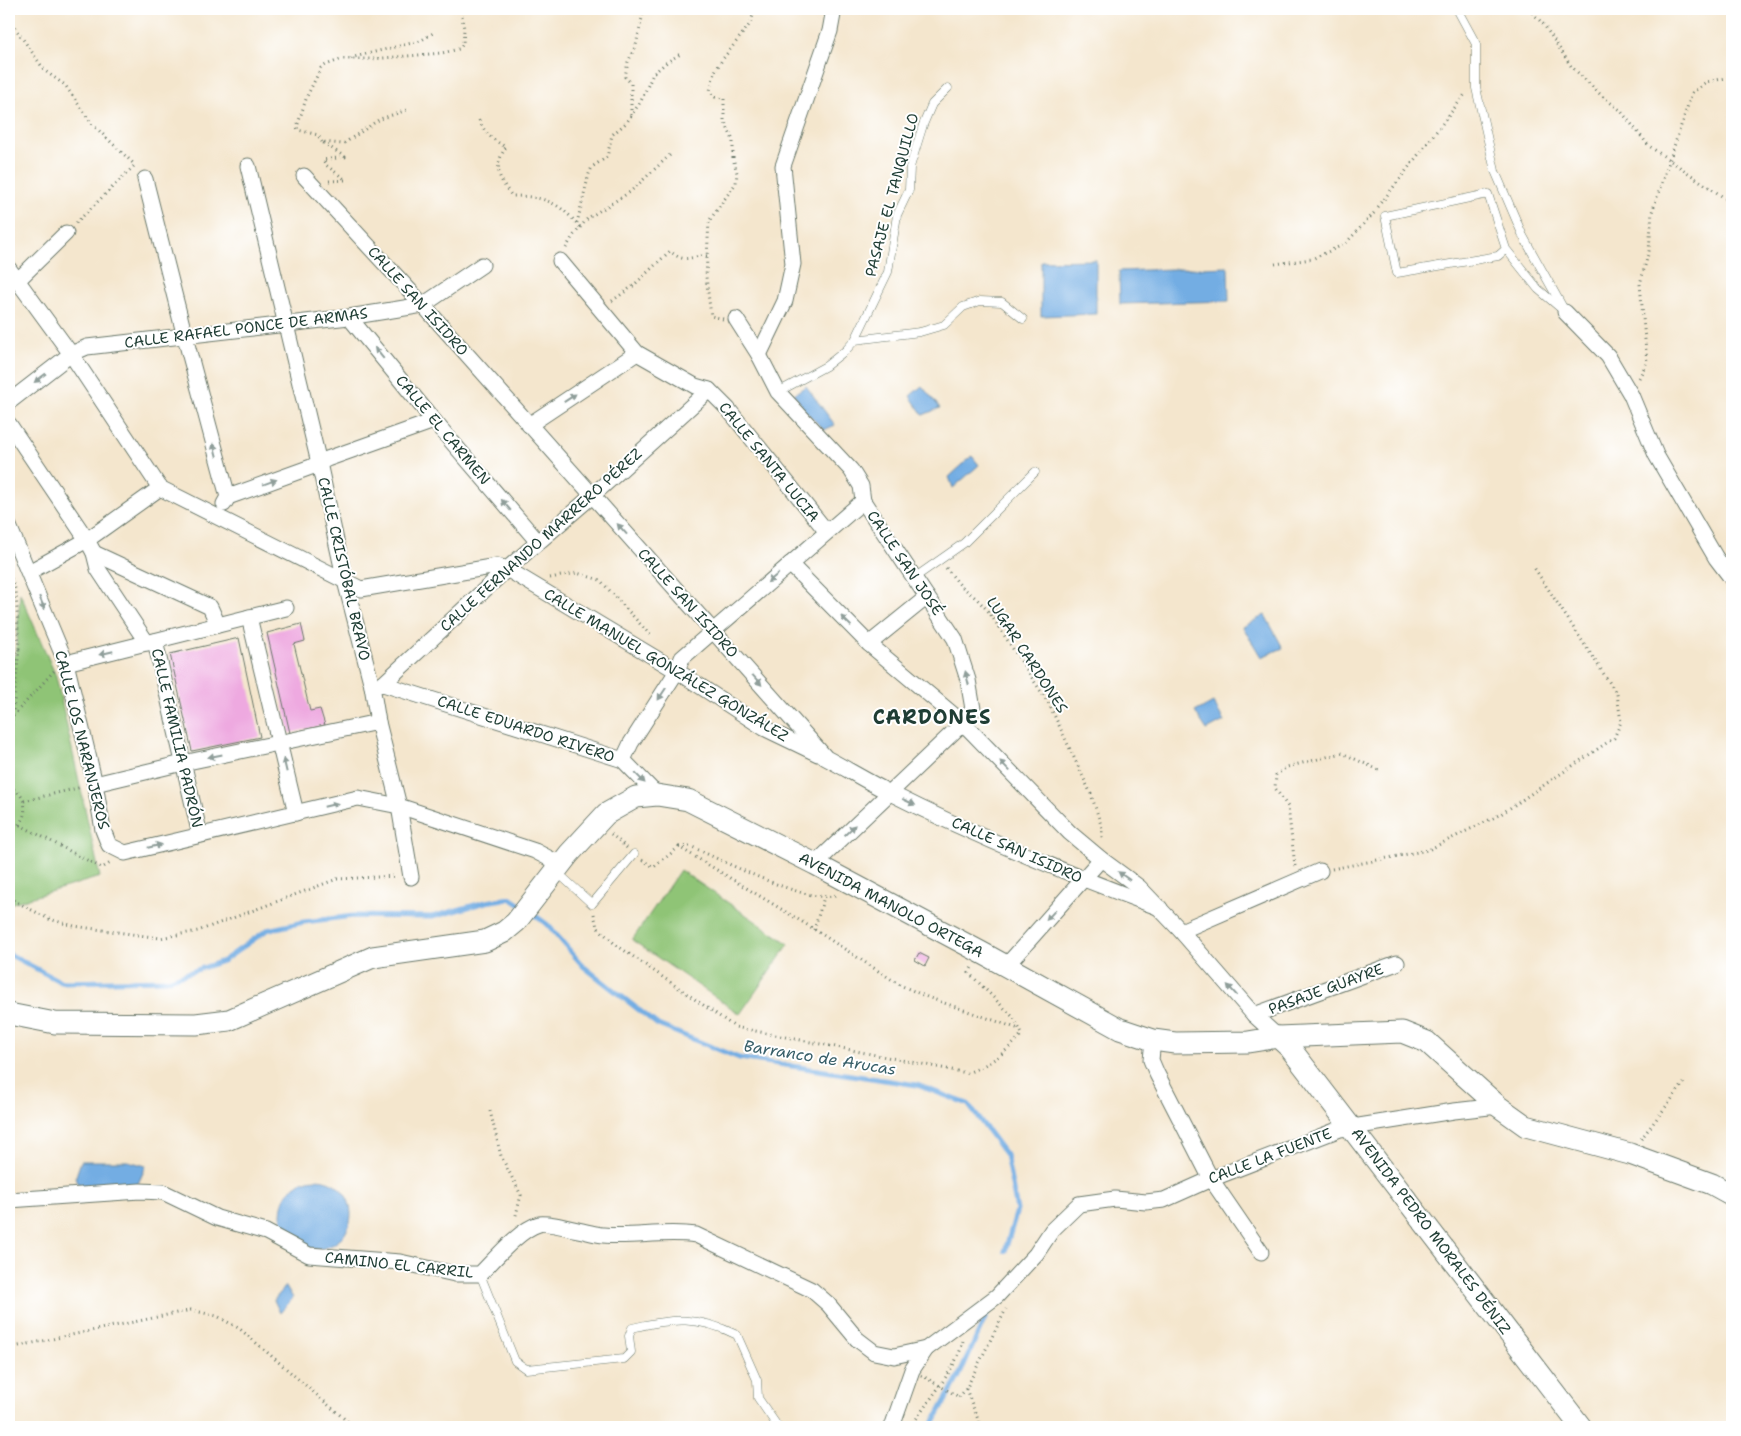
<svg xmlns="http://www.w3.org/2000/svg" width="1741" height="1436" viewBox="0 0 1741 1436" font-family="'Shantell Sans',sans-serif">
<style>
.green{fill:#8fc476;stroke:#578055}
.water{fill:#73ade3;stroke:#49758c}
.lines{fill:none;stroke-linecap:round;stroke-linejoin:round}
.stream{stroke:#73ade3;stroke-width:5}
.building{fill:#eea9e0}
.lane-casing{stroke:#6a786a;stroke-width:9}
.street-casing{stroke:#6a786a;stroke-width:17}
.secondary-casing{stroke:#6a786a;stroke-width:23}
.path{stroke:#6a786a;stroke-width:3;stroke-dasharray:1 4;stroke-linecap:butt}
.lane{stroke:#fff;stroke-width:8}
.street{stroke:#fff;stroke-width:15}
.secondary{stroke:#fff;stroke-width:21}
.path-bridge{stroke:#6a786a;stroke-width:3;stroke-dasharray:1 4;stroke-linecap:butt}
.oneway{fill:#8f9e9a}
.labels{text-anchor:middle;stroke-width:4;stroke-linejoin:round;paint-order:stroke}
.street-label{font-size:15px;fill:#1f3d34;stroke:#fff}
.water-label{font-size:16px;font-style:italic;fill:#385f69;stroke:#fff}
.district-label{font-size:20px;font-weight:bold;letter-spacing:1px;fill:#1f3d34;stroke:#fff}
</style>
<rect width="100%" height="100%" fill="#fff"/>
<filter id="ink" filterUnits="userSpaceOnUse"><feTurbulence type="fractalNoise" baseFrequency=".02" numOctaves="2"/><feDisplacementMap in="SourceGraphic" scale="10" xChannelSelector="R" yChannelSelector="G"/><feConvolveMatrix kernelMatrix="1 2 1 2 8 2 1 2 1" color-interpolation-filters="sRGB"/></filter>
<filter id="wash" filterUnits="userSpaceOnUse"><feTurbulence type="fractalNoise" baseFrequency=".0096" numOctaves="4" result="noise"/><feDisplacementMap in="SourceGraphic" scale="20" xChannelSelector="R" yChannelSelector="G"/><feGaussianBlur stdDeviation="1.12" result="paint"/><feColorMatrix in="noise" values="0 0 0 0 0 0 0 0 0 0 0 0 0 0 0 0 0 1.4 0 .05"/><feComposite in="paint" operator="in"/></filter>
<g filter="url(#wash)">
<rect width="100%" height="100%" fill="#f4e6cd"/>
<g class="green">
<path d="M20,593L56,676L100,877L9,904V664L16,653Z"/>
<path d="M680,870L789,944L740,1014L632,940Z"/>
</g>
<g class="water">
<path d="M1096,260V314L1041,316V261Z"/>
<path d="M1228,267L1229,301L1120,304L1119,271Z"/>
<path d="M806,386L835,425L824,430L805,411L794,394Z"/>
<path d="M922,386L940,408L923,415L910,396Z"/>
<path d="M972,456L979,465L953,488L949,477Z"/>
<path d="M1265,615L1283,648L1261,657L1243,627Z"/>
<path d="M1213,702L1224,721L1207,730L1195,712Z"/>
<path d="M81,1161H128L146,1166L137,1186L79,1188L76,1176Z"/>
<circle cx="316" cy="1214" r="35"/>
<path d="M286,1286L293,1298L280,1313L274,1300Z"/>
</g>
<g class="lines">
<g class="stream">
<path d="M529,911L548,925L583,966L658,1025L739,1058L917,1085L968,1104L1006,1155L1017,1210L1005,1251"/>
<path d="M9,954L61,982L167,980L223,961L267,930L304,922L353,916L432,917L486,902L510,898L522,906"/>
<path d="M931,1427L959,1376L987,1314"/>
</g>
</g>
<g id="blocks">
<g class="building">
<path d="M301,624L305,641L294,644L310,711L320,709L325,725L290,733L267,633Z"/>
<path d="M239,638L260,737L192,751L170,654Z"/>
<path d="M919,953L929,958L925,966L915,960Z"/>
</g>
</g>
</g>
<g filter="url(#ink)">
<use href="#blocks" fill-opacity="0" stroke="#6a786a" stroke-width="1"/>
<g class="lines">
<g class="lane-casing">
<g id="lane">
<path d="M1457,9L1476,44V88L1495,171L1523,236L1562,306"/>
<path d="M1506,249L1498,256L1397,273L1385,216L1488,194L1506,249L1538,289L1565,312"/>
<path d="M855,340L920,332L944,325L963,307L980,301L1002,302L1023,319"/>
<path d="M778,392L826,366L846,350L855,340L888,272L897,215L909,190L910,167L923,125L932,104L948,88"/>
<path d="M914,578L964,543L1035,472"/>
<path d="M557,872L592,904L634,854"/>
<path d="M480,1274L515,1361L526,1369L624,1359L631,1352L629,1336L632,1328C673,1318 699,1316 737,1335L757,1380L758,1398L778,1427"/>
</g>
</g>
<g class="street-casing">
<g id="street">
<path d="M248,166L319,463L345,581L372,686L378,722L399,806L535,851L560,864"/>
<path d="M304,176L423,305L826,758C847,769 868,782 890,793C977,837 1068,874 1160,908"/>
<path d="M145,179L185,337L228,497"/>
<path d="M560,261L637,353L695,386L709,390L728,409L827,532"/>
<path d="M9,269L71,354L160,488L361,589L497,566L507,569L677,671L764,728L818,754"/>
<path d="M17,281L66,233"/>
<path d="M1565,312L1608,356L1631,395L1656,455L1716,558L1732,579"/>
<path d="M349,317L434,421L538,542"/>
<path d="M736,319L759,355L778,392L851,470L861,486L863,501L955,639L968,680L973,709L963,723L815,864"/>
<path d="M759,355L785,301L793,264L783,166L830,31L834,9"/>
<path d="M9,402L71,354L87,347L349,317L423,305L482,265"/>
<path d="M9,424L87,540L94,553L98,569L147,643"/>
<path d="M529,425L637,353"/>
<path d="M224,504L228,497L311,467L327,459L434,421"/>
<path d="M9,526L66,663L95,784L103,830L109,845L125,853L358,798L399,806L411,877"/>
<path d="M94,553L210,607L218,625"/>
<path d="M790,564L869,644L963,723L1070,833L1101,859L1139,887L1181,931L1254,1015L1278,1037"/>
<path d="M29,572L87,540L160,488"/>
<path d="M249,617L296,813"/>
<path d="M155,641L200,835"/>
<path d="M869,644L927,597"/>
<path d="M66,663L286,608"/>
<path d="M383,684L623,760L657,795"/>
<path d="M372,686L383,684L507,569L592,496L709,390"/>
<path d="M623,760L631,743L677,671L682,658L863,501"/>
<path d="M95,784L183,763L378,722"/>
<path d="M1181,931L1320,871"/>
<path d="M1006,966L1101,859"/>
<path d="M1254,1015L1397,963"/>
<path d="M1153,1040L1151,1060L1157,1074L1211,1179L1261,1252"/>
<path d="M9,1200L140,1191L163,1192L217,1218L266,1232L309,1255L400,1262L455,1274H480C494,1260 520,1229 539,1224C547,1221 590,1234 603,1235C634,1238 665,1230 696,1235L812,1290L828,1304L857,1339L874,1352L894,1356L926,1349L997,1296L1036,1254L1052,1230L1079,1204L1115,1199L1146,1202L1164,1200L1211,1179L1340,1129L1454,1111L1498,1106"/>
<path d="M892,1427L912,1370L926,1349"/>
</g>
</g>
<g class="secondary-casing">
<g id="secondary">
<path d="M9,1014L55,1023L196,1024L229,1020L373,957L485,941L504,932L516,922L569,854L606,814L636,797L657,795L688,800L815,864L986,955L1120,1029L1153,1040L1175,1043L1248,1042L1278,1037L1402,1032L1427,1042L1498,1106L1526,1126L1630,1154L1712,1184L1732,1195"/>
<path d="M1278,1037L1290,1048L1581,1427"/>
</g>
</g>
<g class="path">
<path d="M1529,9L1544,25L1571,66L1602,96L1620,110L1649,146L1732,203"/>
<path d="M9,19L45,71L65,85L92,124L135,165"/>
<path d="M351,59L354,57L420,41L435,32"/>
<path d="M631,115V83L625,77L628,62L636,45L644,9"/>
<path d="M479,120C485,134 493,140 506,147C493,167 498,178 512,196C544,196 559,202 580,227"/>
<path d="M322,142L318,135L298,130L297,127L307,96L321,68L326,65L342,59H372L442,53L459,49L463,44L464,29L461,9"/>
<path d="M329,181L346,180L326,165L323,160L345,157L322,142L343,144L380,119L407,110"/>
<path d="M1378,207L1466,93"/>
<path d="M76,223L135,165"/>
<path d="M577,223L589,174L592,167L607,157L612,135L627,122L641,101L653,74L667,62L682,53"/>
<path d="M566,248L573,236L588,218L630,192L670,155"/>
<path d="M1275,264L1312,259L1345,244L1375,212"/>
<path d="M612,301L633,286L670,251C686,265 690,255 707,256"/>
<path d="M723,319L711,316L706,277L709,221L736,183L737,173L733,158V140L724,120V98L715,97L710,91L714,73L722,60L750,24L755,9"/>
<path d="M1639,378L1647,362L1640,284L1649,251L1652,212L1692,93L1706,82L1732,77"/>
<path d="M946,568L960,585L977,599L989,612L1049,704L1091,794L1102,828V840"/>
<path d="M9,574L16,591L19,648L9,664"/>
<path d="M550,578L577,573L600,580L652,637"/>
<path d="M13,716L54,671"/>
<path d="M9,755L19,648"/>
<path d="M9,787C31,795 29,823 9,832"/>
<path d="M24,801L82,787"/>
<path d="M20,825L102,868L112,862"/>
<path d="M611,834L627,848"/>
<path d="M679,847L690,846C717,858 811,906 835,895"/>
<path d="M642,860L654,867L679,847L809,926L900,985L927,997L1019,1029"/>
<path d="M1295,866L1288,807L1275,788L1276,775L1287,767L1342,753L1381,771"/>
<path d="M1332,869L1428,850L1501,814L1614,738L1621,722L1617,694L1533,566"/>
<path d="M9,891L12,899"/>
<path d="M9,898L49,919L74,926L160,938L198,931L337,879L396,876"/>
<path d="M594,914L597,927L615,944L735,1027L967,1073C989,1065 1007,1052 1022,1034L1014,1018L969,973L972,967H974"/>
<path d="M814,930L824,897"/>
<path d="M490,1111L501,1156L521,1195L515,1219"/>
<path d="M1641,1139L1684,1083"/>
<path d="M9,1348L191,1310L217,1316L240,1329L354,1427"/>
<path d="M959,1397L966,1389"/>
<path d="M911,1427C925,1404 959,1366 963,1340"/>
<path d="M981,1427L966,1389L1006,1309"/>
</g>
<use href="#lane" class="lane"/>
<use href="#street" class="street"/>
<use href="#secondary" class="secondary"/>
<path class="path-bridge" d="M921,1375L959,1397"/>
</g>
<defs><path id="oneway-solid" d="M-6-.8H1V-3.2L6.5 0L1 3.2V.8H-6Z" transform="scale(1.25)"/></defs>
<g class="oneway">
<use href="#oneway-solid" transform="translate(379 353) rotate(-129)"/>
<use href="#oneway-solid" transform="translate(40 378) rotate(143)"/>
<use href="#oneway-solid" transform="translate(570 398) rotate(-34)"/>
<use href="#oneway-solid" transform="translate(215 450) rotate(-105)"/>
<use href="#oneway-solid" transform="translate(270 482) rotate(-20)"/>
<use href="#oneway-solid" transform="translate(506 505) rotate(-130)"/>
<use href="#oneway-solid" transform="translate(622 529) rotate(-132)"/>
<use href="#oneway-solid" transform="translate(773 578) rotate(140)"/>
<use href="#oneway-solid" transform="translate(42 603) rotate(68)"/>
<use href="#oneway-solid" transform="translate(846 621) rotate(-135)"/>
<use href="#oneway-solid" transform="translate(106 653) rotate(166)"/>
<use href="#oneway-solid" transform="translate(967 678) rotate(-104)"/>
<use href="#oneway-solid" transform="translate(757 680) rotate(48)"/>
<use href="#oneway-solid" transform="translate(662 694) rotate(123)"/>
<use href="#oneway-solid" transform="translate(215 756) rotate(169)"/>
<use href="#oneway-solid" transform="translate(285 765) rotate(-103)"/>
<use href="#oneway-solid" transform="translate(1005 766) rotate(-134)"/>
<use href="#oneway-solid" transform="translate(640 778) rotate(46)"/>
<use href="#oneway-solid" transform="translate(909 802) rotate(25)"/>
<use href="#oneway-solid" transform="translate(331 805) rotate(-13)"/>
<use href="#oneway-solid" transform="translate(850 830) rotate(-44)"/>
<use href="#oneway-solid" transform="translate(155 846) rotate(-13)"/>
<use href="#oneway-solid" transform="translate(1124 876) rotate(-144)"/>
<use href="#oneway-solid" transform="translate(1051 915) rotate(132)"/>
<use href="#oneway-solid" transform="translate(1232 990) rotate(-132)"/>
</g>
</g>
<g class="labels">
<g class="street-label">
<text transform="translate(892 195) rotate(-75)" y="5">PASAJE EL TANQUILLO</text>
<text transform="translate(418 301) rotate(48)" y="5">CALLE SAN ISIDRO</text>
<text transform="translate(246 328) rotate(-7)" y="5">CALLE RAFAEL PONCE DE ARMAS</text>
<text transform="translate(443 430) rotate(50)" y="5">CALLE EL CARMEN</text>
<text transform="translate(769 462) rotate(51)" y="5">CALLE SANTA LUCIA</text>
<text transform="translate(541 540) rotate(-42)" y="5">CALLE FERNANDO MARRERO PÉREZ</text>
<text transform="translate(905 563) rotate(56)" y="5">CALLE SAN JOSÉ</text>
<text transform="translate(344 569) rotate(77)" y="5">CALLE CRISTÓBAL BRAVO</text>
<text transform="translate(688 603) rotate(48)" y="5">CALLE SAN ISIDRO</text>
<text transform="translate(1027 655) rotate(57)" y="5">LUGAR CARDONES</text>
<text transform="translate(666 665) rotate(31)" y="5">CALLE MANUEL GONZÁLEZ GONZÁLEZ</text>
<text transform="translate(526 729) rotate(18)" y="5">CALLE EDUARDO RIVERO</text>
<text transform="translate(177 738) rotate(77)" y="5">CALLE FAMILIA PADRÓN</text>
<text transform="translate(82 740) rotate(76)" y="5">CALLE LOS NARANJEROS</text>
<text transform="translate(1017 850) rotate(24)" y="5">CALLE SAN ISIDRO</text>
<text transform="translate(891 905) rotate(28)" y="5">AVENIDA MANOLO ORTEGA</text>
<text transform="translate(1326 989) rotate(-20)" y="5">PASAJE GUAYRE</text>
<text transform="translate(1270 1156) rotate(-21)" y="5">CALLE LA FUENTE</text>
<text transform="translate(1431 1231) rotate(53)" y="5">AVENIDA PEDRO MORALES DÉNIZ</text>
<text transform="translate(399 1265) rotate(6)" y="5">CAMINO EL CARRIL</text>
</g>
<g class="water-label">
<text transform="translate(820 1057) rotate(9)" y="6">Barranco de Arucas</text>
</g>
<g class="district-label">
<text x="932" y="724">CARDONES</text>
</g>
</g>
<rect width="1741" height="1436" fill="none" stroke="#fff" stroke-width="30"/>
</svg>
